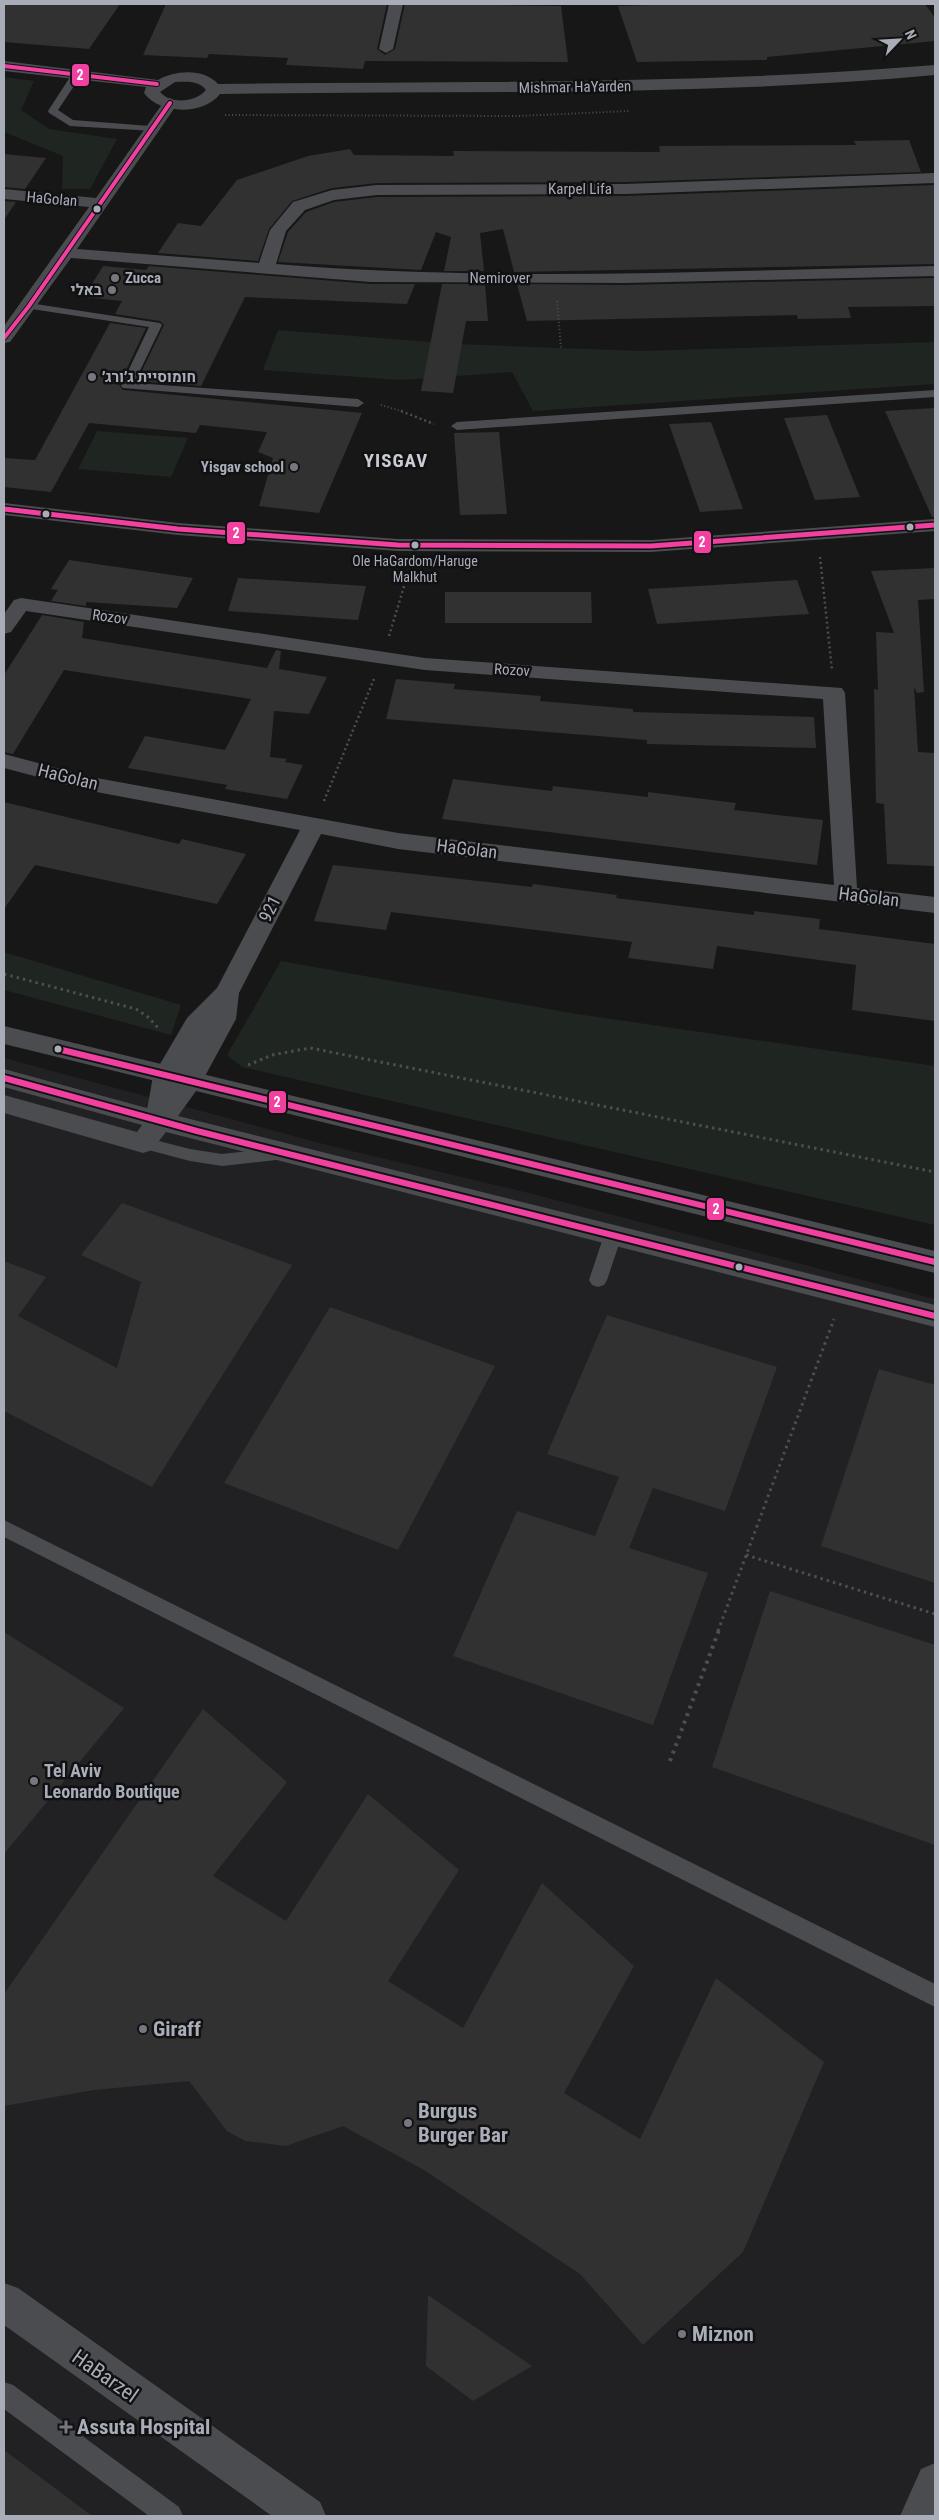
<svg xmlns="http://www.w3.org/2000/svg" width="939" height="2520" viewBox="0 0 939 2520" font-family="'Roboto Condensed',Heebo,sans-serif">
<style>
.built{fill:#212123}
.green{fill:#1f2520}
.building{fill:#313132}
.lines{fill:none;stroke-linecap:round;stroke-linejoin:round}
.path-far3{stroke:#4d4e51;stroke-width:2;stroke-dasharray:1 2.5;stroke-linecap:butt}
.path-far2{stroke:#4d4e51;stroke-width:2.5;stroke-dasharray:2 3;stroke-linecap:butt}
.path-far1{stroke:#4d4e51;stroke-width:3;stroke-dasharray:2.5 4;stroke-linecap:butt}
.path{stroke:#4d4e51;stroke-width:4;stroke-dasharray:3 5;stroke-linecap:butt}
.service{fill:#4b4c4f;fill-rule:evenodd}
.minor{fill:#4b4c4f;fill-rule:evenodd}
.tertiary{fill:#4b4c4f;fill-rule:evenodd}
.bus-1-far2-casing{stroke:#111113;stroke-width:6}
.bus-1-far1-casing{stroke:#111113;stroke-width:8}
.bus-1-casing{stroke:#111113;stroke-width:10}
.bus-1-far2{stroke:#f240a1;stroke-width:4}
.bus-1-far1{stroke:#f240a1;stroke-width:5}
.bus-1{stroke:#f240a1;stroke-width:6}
.bus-dot{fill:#a9adb7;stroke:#111113;stroke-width:2}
.poi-dot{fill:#76787f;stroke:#111113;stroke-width:2}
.labels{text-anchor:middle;stroke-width:5;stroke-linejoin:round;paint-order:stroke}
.far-bus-label{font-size:14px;fill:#a9adb7;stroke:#111113}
.far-street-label{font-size:15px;fill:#a9adb7;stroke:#111113}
.far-poi-label{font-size:15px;font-weight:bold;fill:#a9adb7;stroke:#111113;text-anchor:start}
.street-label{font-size:18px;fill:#a9adb7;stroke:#111113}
.poi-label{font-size:18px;font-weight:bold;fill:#a9adb7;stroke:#111113;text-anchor:start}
.far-district-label{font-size:19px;font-weight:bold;letter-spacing:1px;fill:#caccd3;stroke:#111113}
.near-poi-label{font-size:21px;font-weight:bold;fill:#a9adb7;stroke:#111113;text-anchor:start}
.near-street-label{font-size:21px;fill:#a9adb7;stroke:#111113}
.line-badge{stroke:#111113;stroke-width:2}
.badge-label{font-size:14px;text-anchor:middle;font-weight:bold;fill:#fff}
</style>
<rect width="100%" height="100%" fill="#171717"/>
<path class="built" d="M4,1058L331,1146L529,1193L935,1299V2516H4Z"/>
<g class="green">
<path d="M4,77L34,81L21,110L49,129L117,139L90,189H62L63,156L4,132Z"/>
<path d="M278,330L456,344L642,351L935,342V384L533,411L512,372L400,380L263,370Z"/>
<path d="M97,431L188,438L171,477L78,469Z"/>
<path d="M4,952L181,1005L171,1035L4,990Z"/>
<path d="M281,961L577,1014L935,1066V1225L242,1067L227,1055Z"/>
</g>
<g class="building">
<path d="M4,4H120L89,49L4,42Z"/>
<path d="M166,4H387L377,49L385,55L395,49L405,4L561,6L568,62L365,61L363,69L286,65L288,58L209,54L207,58L143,55Z"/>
<path d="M686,4H925L935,18V41L767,57V60L637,62L618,6Z"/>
<path d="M909,140L921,172L625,182L377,183L332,188L292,201L269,229L258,261L158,253L178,223L201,226L237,180L308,156L350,149L354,155L454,156L453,151L660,152L659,146L856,145L854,141Z"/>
<path d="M4,154L46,158L25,189L4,187Z"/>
<path d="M935,185V264L514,272L503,229L480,233L484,271H444L451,237L436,232L421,270L278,262L288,232L306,212L334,202L377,197L625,196Z"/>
<path d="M4,201L16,202L4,220Z"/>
<path d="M103,266L146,270L149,266L371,284H415L407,304L245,297L201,386L137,381L164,325L160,321L115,314L122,301L84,297Z"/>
<path d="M935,278V306L848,307L851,318L798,319L797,315L527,321L517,284L625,285Z"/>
<path d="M442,284H485L488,321H466L453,393L421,391Z"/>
<path d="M110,323L146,328L119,385L123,390L362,413L319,513L259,506L273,458L258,452L267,432L200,425L196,433L89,423L51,492L4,487V458L35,460Z"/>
<path d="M935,408V517H932L885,411Z"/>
<path d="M827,415L860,497L815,500L784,418Z"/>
<path d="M711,422L743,509L700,512L669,424Z"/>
<path d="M499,432L507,514L460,515L454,433Z"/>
<path d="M69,560L193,578L177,608L86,602V606L51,601L58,590L51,589Z"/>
<path d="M935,568V599L918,600L924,692L917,693L914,687L918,752L935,753V866L887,864L884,804L876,803L874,689L878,690L876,632L894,633L871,571Z"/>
<path d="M238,578L366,586L358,620L228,611Z"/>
<path d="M797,580L809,614L657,624L648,589Z"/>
<path d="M445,592H591L592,623H445Z"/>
<path d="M42,615L84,622L82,638L267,668L276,650L281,651L279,669L327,677L309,714L274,711L270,757L287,759L285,762L303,765L287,799L225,789L227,785L128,768L145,736L225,750L251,699L64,670L13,754L4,752V675Z"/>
<path d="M396,679L455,684L454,689L541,696L540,701L633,709V712L814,717L816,748L647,744V740L386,719Z"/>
<path d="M453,779L552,791L553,786L648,797V792L736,803L734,810L823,820L817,865L442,819Z"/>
<path d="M4,802L179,844L182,839L246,854L217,904L35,865L4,909Z"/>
<path d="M333,865L532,887L533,884L617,895L616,898L754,915V911L820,919L819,929L935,944V1021L852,1010L856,965L717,946L713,969L628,958L632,942L391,912L386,930L314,921Z"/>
<path d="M122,1203L292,1265L152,1487L4,1411V1261L46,1277L18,1316L117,1368L141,1282L81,1255Z"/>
<path d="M330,1307L495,1366L398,1550L224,1483Z"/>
<path d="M607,1315L777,1367L725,1511L653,1488L629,1548L708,1573L653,1725L453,1656L517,1511L595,1536L619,1477L547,1454Z"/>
<path d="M879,1369L935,1385V1583L821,1546Z"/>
<path d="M770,1591L935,1645V1845L712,1767Z"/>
<path d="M4,1632L124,1708L4,1854Z"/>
<path d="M203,1709L287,1782L213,1876L286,1921L368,1794L459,1870L388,1981L463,2028L542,1883L634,1966L564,2093L640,2139L716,1978L824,2062L743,2252L643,2345L580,2274L424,2170L343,2126L286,2146L245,2141L227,2131L189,2081L94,2090L4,2106V1994Z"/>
<path d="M428,2295L532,2366L473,2401L426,2366Z"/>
<path d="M4,2450L92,2516H4Z"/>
</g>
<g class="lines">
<g class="path-far3">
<path d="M225,115L518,116L629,111"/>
<path d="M557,301L561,348"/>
<path d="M381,405L404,412"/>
</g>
<g class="path-far2">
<path d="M401,411L434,424"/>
<path d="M820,557L832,670"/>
<path d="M389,636L409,570"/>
<path d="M324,801L374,679"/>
</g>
<g class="path-far1">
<path d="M4,974L136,1009L148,1017L160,1030"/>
<path d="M248,1065L272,1055L310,1048L935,1172"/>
<path d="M746,1555L935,1614"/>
<path d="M718,1631L834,1319"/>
</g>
<path class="path" d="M670,1761L719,1630"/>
<g class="service">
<path d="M77,71L82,74L58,110L73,120L150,126L155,129L154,131L70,126L49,113L48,111L72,74Z"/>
<path d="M29,303L160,323L162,325L134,383L358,399L364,403L358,407L123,388L121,386L149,327L25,308V304Z"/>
<path d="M935,390V397L457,430L451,426L457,422Z"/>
<path d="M143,1137L190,1149L222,1154L285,1147L291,1149L293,1153L291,1157L285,1159L222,1166L190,1161L137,1147L135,1143L137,1139Z"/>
<path d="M613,1228L619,1230L622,1235L607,1280L604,1285L598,1287L592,1285L589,1280L604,1235L607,1230Z"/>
<path d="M4,1520L935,1984V2007L4,1537Z"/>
<path d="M4,2382L13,2385L179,2507L183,2516H149L4,2409Z"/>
</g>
<g class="minor">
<path d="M389,4H403L393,49L386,53L379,49Z"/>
<path d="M170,98L178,103L77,249L259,263L270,230L293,202L332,190L377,185L625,184L935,173V183L625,194L377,195L334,200L305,210L286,231L276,264C495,282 716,271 935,266V276L625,283L371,282L71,258L10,342L4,343V326L89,207L4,199V189L96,198L165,100Z"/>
<path d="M4,503L178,523L398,539L651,540L935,519V531L651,552L398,551L178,535L4,515Z"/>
<path d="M21,598L425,658L842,688L845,693L857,888L935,897V913L398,849L321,834L239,993L236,1019L198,1089L189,1091L180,1089L177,1084L171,1121L167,1128L158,1131L149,1128L145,1121L153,1076L187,1018L217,988L300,830L91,791L4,768V754L91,777L398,833L834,885L823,699L425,670L26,611L11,632L4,634V614L14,600Z"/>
<path d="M4,2283L18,2288L320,2502L326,2516H272L4,2325Z"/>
<path d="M935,2463V2516H900L921,2469Z"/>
</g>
<g class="tertiary">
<path d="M4,61L158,80C175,70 204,68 218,84C457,81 696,85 935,65V75C698,97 459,90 220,94C204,115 160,115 144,93L146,87L4,71ZM175,82C187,82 198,80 206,90C196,102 171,105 160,92Z"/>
<path d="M4,1026L935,1251V1273L196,1091L178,1116L935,1305V1327L166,1132L152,1150L143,1153L4,1113V1095L137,1132L142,1125L4,1087V1069L154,1110L172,1085L4,1044Z"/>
</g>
<g class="bus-1-far2-casing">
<g id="bus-1-far2">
<path d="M4,66L157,84"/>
<path d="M4,338L29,306L170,103"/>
</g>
</g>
<g class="bus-1-far1-casing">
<path id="bus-1-far1" d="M4,509L178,529L398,545L651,546L935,525"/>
</g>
<g class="bus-1-casing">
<g id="bus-1">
<path d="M58,1049L935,1262"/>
<path d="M4,1078L197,1131L935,1316"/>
</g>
</g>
<use href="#bus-1-far2" class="bus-1-far2"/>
<use href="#bus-1-far1" class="bus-1-far1"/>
<use href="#bus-1" class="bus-1"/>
</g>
<g class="bus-dot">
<circle cx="97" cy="209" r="4.5"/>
<circle cx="46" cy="514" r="4.5"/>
<circle cx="910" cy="527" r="4.5"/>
<circle cx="415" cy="545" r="4.5"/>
<circle cx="58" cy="1049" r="4.5"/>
<circle cx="739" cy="1267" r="4.5"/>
</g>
<g class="poi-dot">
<circle cx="115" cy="278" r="5"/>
<circle cx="112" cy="290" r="5"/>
<circle cx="92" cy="377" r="5"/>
<circle cx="294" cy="467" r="5"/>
<circle cx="34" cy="1781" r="5"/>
<circle cx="143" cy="2029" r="5"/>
<circle cx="408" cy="2123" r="5"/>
<circle cx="682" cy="2334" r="5"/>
<path d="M63.5 2419.5h5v5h5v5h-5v5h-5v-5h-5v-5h5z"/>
</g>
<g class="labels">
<g class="far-bus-label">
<text x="415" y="566">Ole HaGardom/Haruge<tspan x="415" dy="16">Malkhut</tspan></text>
</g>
<g class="far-street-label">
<text transform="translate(575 87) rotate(-1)" y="5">Mishmar HaYarden</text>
<text x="580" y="194">Karpel Lifa</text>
<text transform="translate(52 199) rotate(5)" y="5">HaGolan</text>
<text x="500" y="283">Nemirover</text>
<text transform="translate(110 617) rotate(8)" y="5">Rozov</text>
<text transform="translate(512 670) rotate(4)" y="5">Rozov</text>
</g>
<g class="far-poi-label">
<text x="125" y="283">Zucca</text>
<text x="102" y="295" text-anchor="end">באלי</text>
<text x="102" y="382">חומוסיית ג׳ורג׳</text>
<text x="284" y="472" text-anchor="end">Yisgav school</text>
</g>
<g class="street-label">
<text transform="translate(68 777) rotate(14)" y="6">HaGolan</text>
<text transform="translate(467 849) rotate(7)" y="6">HaGolan</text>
<text transform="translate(869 897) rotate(7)" y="6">HaGolan</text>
<text transform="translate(270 909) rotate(-63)" y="6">921</text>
</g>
<g class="poi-label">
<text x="44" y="1777">Tel Aviv<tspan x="44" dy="21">Leonardo Boutique</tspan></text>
</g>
<g class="far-district-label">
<text x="396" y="467">YISGAV</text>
</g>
<g class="near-poi-label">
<text x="153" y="2036">Giraff</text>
<text x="418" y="2118">Burgus<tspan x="418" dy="24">Burger Bar</tspan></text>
<text x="692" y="2341">Miznon</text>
<text x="77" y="2434">Assuta Hospital</text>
</g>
<g class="near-street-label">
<text transform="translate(105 2376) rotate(35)" y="7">HaBarzel</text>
</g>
</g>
<g class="line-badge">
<rect x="71" y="63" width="19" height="24" rx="5" fill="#f240a1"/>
<rect x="226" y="521" width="20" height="24" rx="5" fill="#f240a1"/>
<rect x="693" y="530" width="19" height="24" rx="5" fill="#f240a1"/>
<rect x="268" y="1090" width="19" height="24" rx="5" fill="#f240a1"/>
<rect x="706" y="1197" width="19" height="24" rx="5" fill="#f240a1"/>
</g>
<g class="badge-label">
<text x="80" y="80">2</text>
<text x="236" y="538">2</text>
<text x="702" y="547">2</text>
<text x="277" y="1107">2</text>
<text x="716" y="1214">2</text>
</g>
<rect width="939" height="2520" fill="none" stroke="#a9adb7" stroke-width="10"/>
<g transform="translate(899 40) rotate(65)" stroke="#111113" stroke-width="4" paint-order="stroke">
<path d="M0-4L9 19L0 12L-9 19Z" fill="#a9adb7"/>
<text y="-8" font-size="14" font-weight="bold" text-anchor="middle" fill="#a9adb7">N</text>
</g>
</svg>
